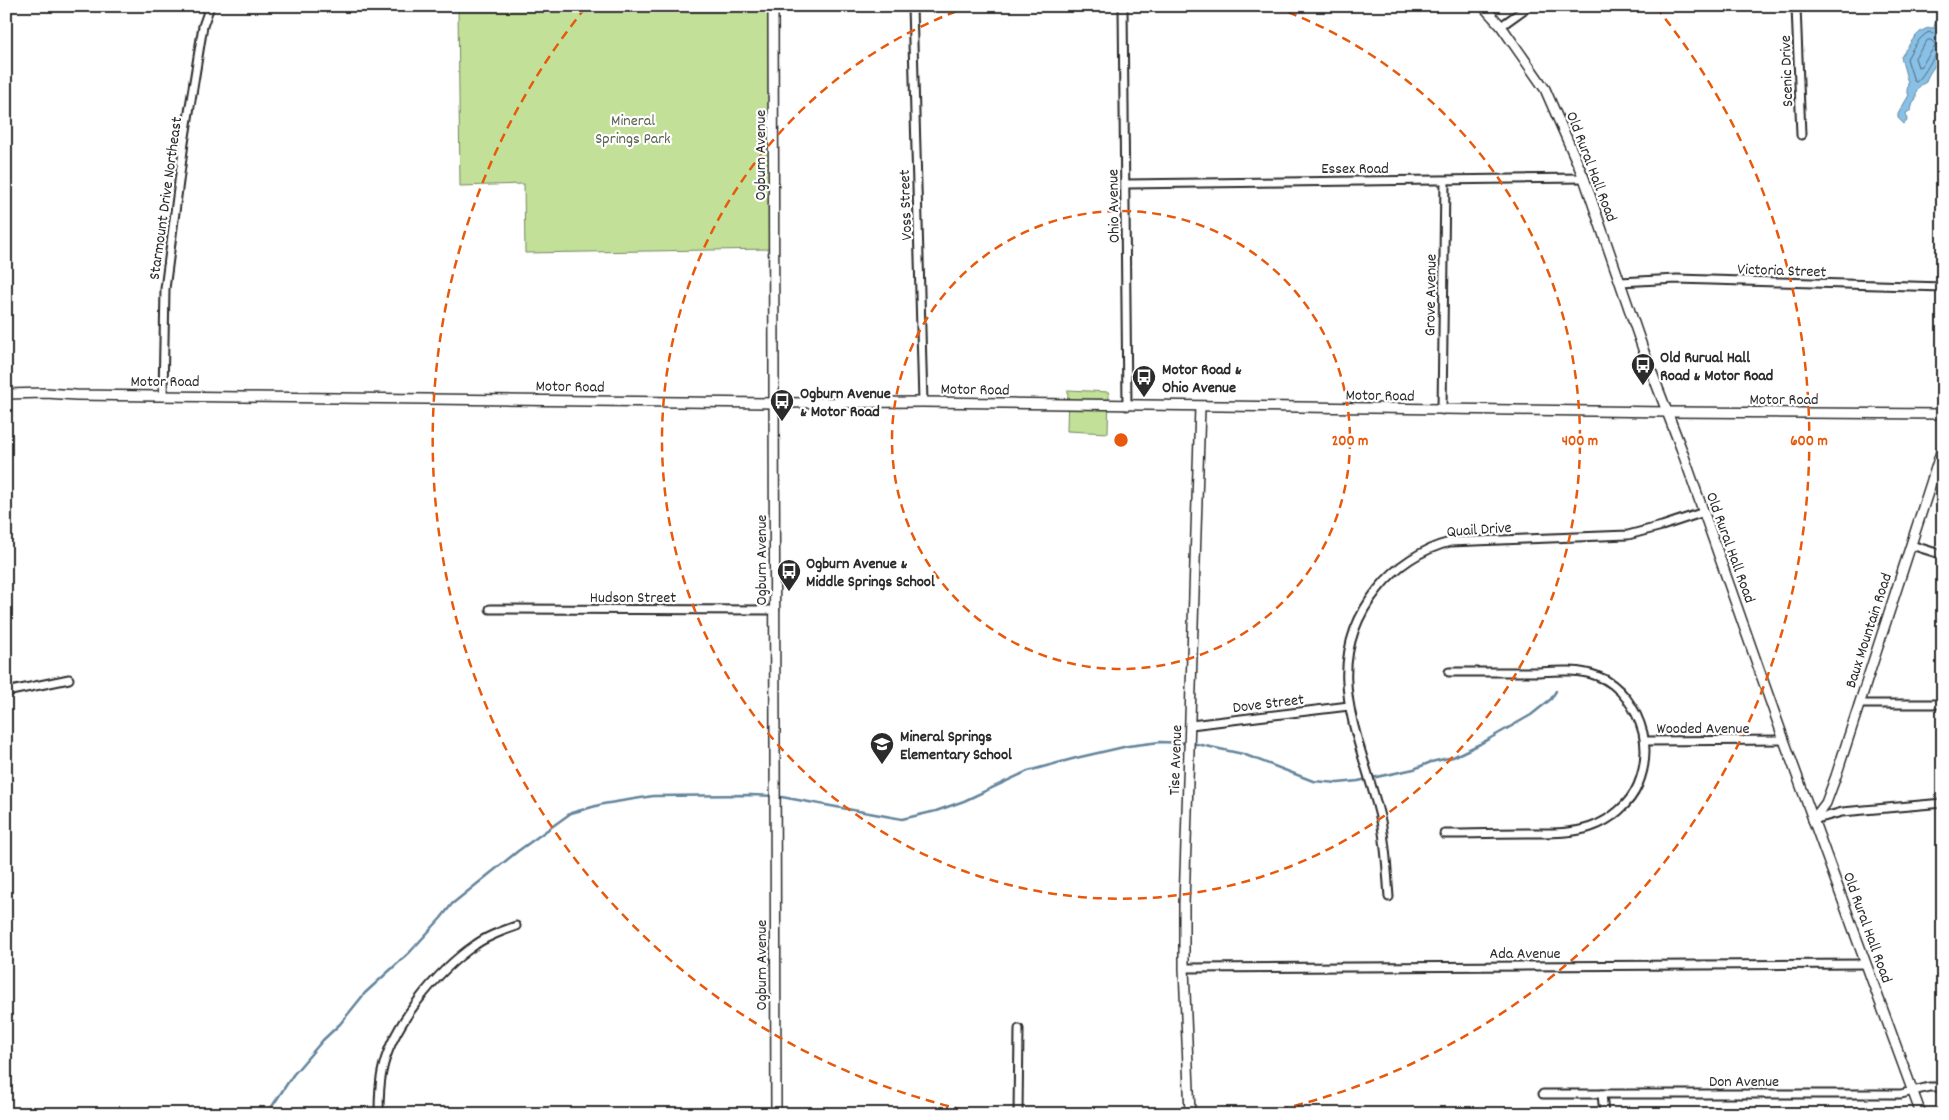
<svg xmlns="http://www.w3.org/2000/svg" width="1949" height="1120" viewBox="0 0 1949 1120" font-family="Dekko,sans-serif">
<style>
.green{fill:#c2e098;stroke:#768662}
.water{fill:#88c0e6;stroke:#63849b}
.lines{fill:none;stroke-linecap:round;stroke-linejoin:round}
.shore{stroke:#506776;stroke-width:1}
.stream{stroke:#63849b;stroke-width:2.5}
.minor-casing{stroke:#2b2b2b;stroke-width:11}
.tertiary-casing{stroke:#2b2b2b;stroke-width:12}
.secondary-casing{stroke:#2b2b2b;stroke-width:12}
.minor{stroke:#fff;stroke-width:7}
.tertiary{stroke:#fff;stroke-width:9}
.secondary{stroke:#fff;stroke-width:9}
.ring{fill:none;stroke:#e8590c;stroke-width:2.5;stroke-dasharray:9 6}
.labels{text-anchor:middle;stroke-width:4.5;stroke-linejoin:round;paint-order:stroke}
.street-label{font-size:16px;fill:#2b2b2b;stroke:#fff}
.park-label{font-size:16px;fill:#58614c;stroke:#fff}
.poi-label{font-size:16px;font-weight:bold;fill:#2b2b2b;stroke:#fff;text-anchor:start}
.centre{fill:#e8590c;stroke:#fff;stroke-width:2.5}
.ring-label{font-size:15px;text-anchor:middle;font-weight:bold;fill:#e8590c;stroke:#fff;stroke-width:4.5;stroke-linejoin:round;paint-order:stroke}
</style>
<rect width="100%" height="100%" fill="#fff"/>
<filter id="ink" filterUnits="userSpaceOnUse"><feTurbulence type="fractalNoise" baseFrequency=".02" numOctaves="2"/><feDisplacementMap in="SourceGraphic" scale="10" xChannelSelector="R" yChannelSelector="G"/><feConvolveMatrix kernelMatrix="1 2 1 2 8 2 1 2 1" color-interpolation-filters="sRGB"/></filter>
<g filter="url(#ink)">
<g class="green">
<path d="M458,6H771L772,249L525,253L524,184L460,186Z"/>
<path d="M1068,390L1109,392L1108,433L1067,431Z"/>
</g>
<path class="water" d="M1943,9V31L1938,28L1936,29L1943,34C1943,39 1944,46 1943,51C1940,63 1928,71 1926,82C1917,87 1916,90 1916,99L1913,102L1911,110L1906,113L1907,121L1904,124L1898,118V114L1909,95L1907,91L1908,83L1901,57C1909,46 1918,26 1934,28L1936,19Z"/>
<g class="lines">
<g class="shore">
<path d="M1943,38L1929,32C1919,37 1912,49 1907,59L1914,81L1916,82C1926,76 1932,52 1943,51"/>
<path d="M1928,40H1931L1936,45L1921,66L1918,67L1915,58Z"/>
</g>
<g class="stream">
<path d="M1192,743L1243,754L1313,781L1338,783L1358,781L1414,769L1431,762L1453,757L1480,744L1531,715L1551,699L1556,691"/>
<path d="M267,1114L293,1075L323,1040L340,1024L365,993L410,952L441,918L452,904L518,851L571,813L603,804L653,796L751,795L776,796L902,819L936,811L964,801L1028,771L1076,758L1128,746L1160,742L1187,743"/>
</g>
<g class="minor-casing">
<g id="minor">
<path d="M912,6L923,402"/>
<path d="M1123,6L1127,406"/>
<path d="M1796,6L1801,135"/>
<path d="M1501,26L1529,6"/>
<path d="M1126,184L1584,178"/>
<path d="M1620,282L1677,279L1943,287"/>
<path d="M163,395L165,289L184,143L203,26L210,6"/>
<path d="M1442,410L1445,181"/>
<path d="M1911,545L1943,555"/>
<path d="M490,609L775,610"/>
<path d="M6,692L69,679"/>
<path d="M1859,704H1943"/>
<path d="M1191,725L1349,706"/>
<path d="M1645,741L1784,740"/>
<path d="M1813,820L1842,812L1943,803"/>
<path d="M1444,834C1472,834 1500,833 1527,833C1548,833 1571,834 1591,827C1611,820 1630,804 1638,785C1645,768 1647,751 1643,733C1637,709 1620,684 1597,676C1579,669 1556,671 1537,672C1508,672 1478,672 1449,672"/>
<path d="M1389,897C1387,872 1386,846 1381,821C1362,739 1316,666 1378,589C1396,566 1422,549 1450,542L1628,535L1662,526L1704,512"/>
<path d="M1184,968L1866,964"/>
<path d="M1543,1094H1901L1929,1087H1943"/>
<path d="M1602,1094L1604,1114"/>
<path d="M379,1114C379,1100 379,1086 382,1072C391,1026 437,971 475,945C487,936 502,931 516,926"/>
<path d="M1018,1114L1019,1029"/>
</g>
</g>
<g class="tertiary-casing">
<g id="tertiary">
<path d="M773,6L776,1114"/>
<path d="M6,394L46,393L76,395L775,403L923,402L1667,412"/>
<path d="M1190,1114L1184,968V905L1200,407"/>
</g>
</g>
<g class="secondary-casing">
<g id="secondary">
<path d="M1483,6L1501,26L1545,89L1584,178L1644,352L1681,448L1784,740L1921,1114"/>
<path d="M1667,412L1943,414"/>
<path d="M1813,820L1826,803L1836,776L1943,446"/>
</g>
</g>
<use href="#minor" class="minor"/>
<use href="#tertiary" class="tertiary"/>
<use href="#secondary" class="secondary"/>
</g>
</g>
<g class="ring">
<circle cx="1121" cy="440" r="229"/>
<path d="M1274 7A459 459 0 1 1 968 7"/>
<path d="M978 1113A688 688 0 0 1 586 7M1656 7A688 688 0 0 1 1264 1113"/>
</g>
<defs>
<g id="bus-pin" transform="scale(1.25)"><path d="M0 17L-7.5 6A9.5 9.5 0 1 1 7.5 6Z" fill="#2b2b2b" stroke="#fff"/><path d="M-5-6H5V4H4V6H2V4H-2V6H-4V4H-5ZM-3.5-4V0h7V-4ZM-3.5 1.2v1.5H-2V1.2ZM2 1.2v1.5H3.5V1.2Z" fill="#fff"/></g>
<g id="school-pin" transform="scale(1.25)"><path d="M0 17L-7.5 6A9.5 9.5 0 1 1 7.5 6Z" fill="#2b2b2b" stroke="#fff"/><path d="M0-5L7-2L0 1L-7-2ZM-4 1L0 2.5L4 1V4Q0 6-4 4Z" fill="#fff"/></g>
</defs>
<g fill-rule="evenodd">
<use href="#bus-pin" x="1643" y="365"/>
<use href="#bus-pin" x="1144" y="377"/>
<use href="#bus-pin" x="782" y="401"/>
<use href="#bus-pin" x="789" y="571"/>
<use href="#school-pin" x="882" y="744"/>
</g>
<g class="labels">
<g class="street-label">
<text transform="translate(1785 71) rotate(-92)" y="6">Scenic Drive</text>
<text transform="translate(759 155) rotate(-90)" y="6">Ogburn Avenue</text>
<text transform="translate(1593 166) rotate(69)" y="6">Old Rural Hall Road</text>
<text x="1355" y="173">Essex Road</text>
<text transform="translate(164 198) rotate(-82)" y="6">Starmount Drive Northeast</text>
<text transform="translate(904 205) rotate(-92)" y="6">Voss Street</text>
<text transform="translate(1112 206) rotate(-91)" y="6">Ohio Avenue</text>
<text transform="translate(1782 269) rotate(2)" y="6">Victoria Street</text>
<text transform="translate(1429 295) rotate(-89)" y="6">Grove Avenue</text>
<text x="165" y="386">Motor Road</text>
<text transform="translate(570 385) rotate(1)" y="6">Motor Road</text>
<text transform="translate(975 388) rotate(1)" y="6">Motor Road</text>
<text transform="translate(1380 394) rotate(1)" y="6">Motor Road</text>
<text x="1784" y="404">Motor Road</text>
<text transform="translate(1479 528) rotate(-4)" y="6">Quail Drive</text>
<text transform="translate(1732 547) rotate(70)" y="6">Old Rural Hall Road</text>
<text transform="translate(760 560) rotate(-90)" y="6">Ogburn Avenue</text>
<text x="633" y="602">Hudson Street</text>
<text transform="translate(1867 630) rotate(-72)" y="6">Baux Mountain Road</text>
<text transform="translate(1268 702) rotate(-7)" y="6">Dove Street</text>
<text x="1703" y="733">Wooded Avenue</text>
<text transform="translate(1174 760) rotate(-88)" y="6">Tise Avenue</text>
<text transform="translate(1869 927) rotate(70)" y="6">Old Rural Hall Road</text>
<text x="1525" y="958">Ada Avenue</text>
<text transform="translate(760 965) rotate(-90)" y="6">Ogburn Avenue</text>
<text x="1744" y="1086">Don Avenue</text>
</g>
<g class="park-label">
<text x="633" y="125">Mineral<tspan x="633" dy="18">Springs Park</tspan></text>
</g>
<g class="poi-label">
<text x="1660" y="362">Old Rurual Hall<tspan x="1660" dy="18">Road &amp; Motor Road</tspan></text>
<text x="1162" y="374">Motor Road &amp;<tspan x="1162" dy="18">Ohio Avenue</tspan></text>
<text x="800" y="398">Ogburn Avenue<tspan x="800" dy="18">&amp; Motor Road</tspan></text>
<text x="806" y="568">Ogburn Avenue &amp;<tspan x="806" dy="18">Middle Springs School</tspan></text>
<text x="900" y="741">Mineral Springs<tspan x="900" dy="18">Elementary School</tspan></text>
</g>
</g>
<circle cx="1121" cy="440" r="8" class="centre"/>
<g class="ring-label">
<text x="1350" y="445">200 m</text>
<text x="1580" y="445">400 m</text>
<text x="1809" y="445">600 m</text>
</g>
<rect width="1949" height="1120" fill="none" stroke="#fff" stroke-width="25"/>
<rect x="12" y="12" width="1924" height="1095" fill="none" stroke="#2b2b2b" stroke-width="2" filter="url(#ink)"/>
</svg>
